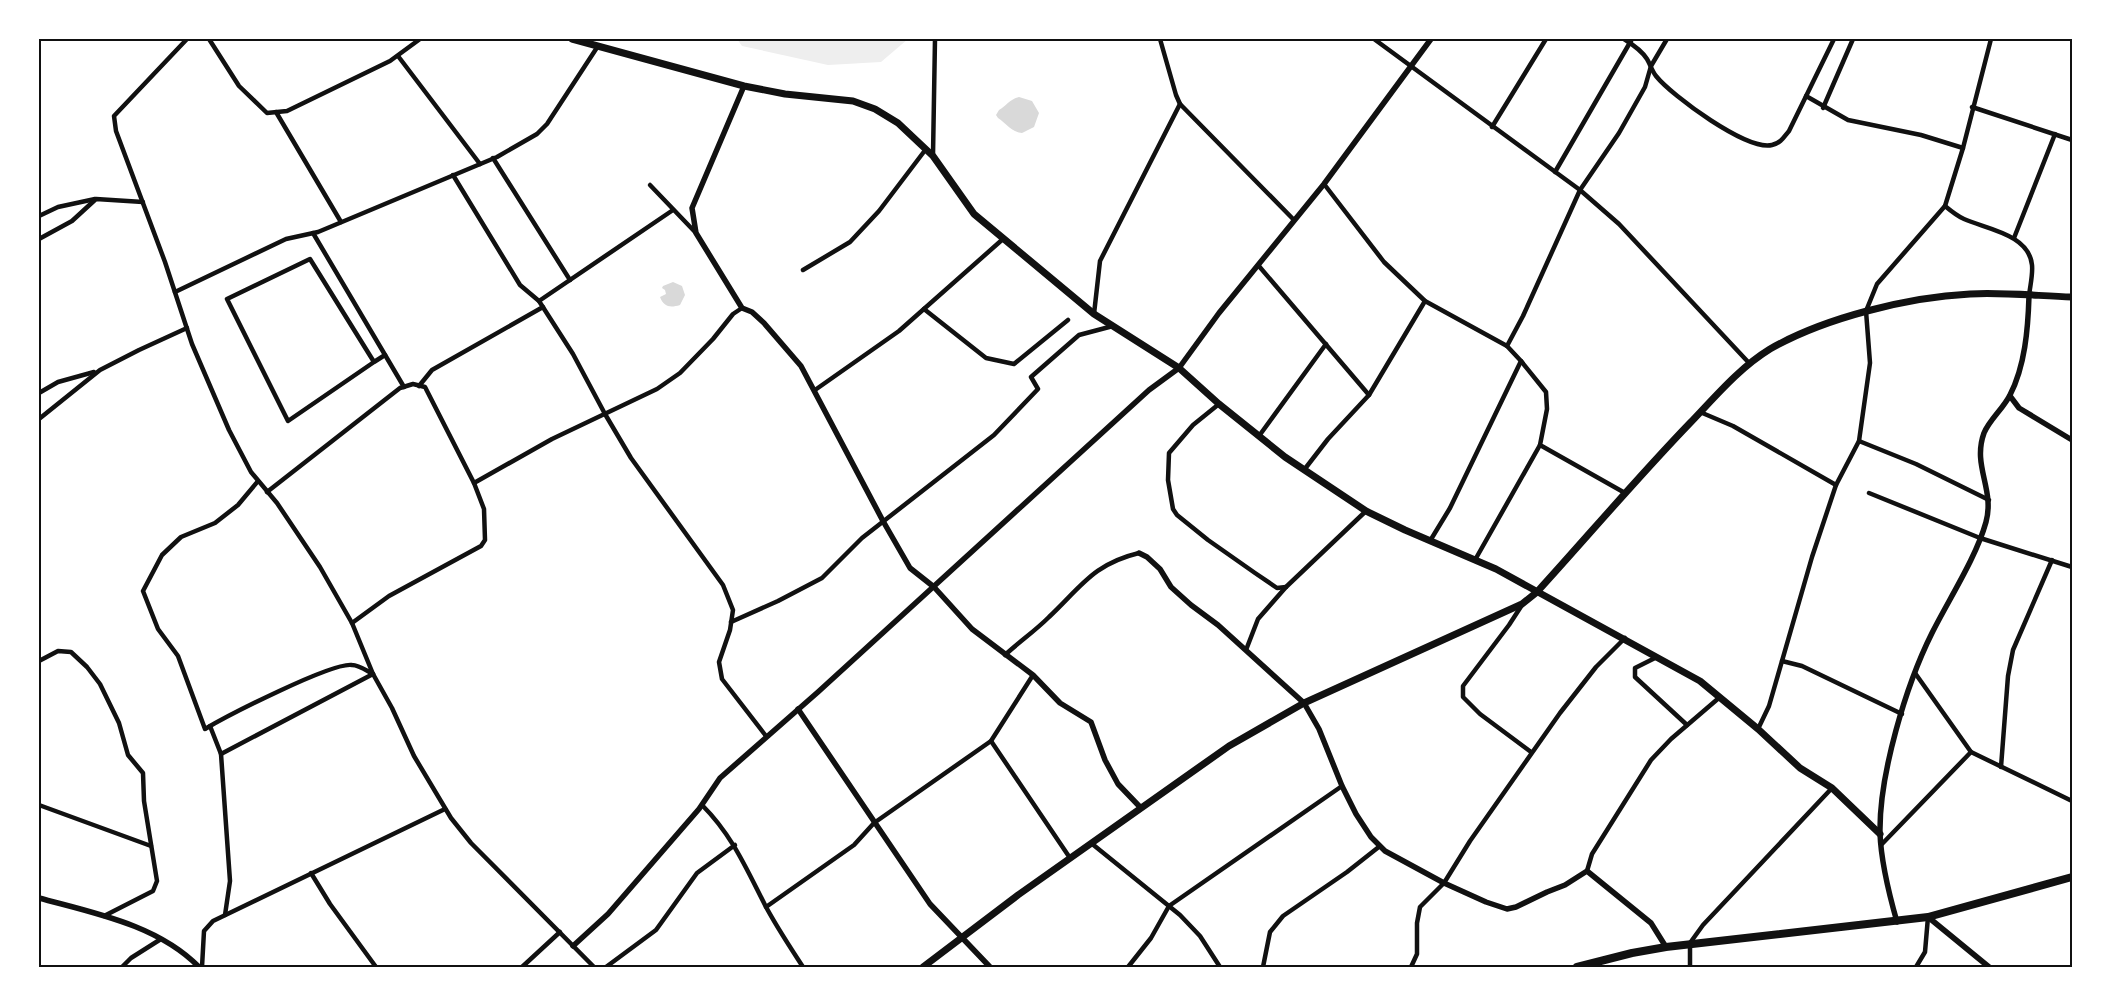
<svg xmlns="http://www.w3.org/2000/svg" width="2111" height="1006" viewBox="0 0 2111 1006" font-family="'Fira Sans',sans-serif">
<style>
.green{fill:#eee}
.water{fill:#d9d9d9}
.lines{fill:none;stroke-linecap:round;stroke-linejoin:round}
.minor{stroke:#111;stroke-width:4.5}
.tertiary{stroke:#111;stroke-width:5.5}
.secondary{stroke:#111;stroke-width:7}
.primary{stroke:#111;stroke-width:8}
.neatline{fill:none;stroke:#111;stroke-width:2}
</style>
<rect width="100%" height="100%" fill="#fff"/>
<path class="green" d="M737,39H908L881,62L828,65L742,46Z"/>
<g class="water">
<path d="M1019,97L1032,101L1039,113L1034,127L1022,133C1011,132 1006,123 998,118L996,115L999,110C1006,106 1010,99 1019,97Z"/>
<path d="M673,282L682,286L685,295L680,305C670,308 664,307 660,297L666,294L665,290L662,288L663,286Z"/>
</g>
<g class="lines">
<g class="minor">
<path d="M187,39L114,116L116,131L165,262L192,344L229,430L251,472L277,503L320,567L352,623L373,674L392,708L414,756L451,818L471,843L594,967"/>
<path d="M209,39L239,86L267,113L287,111L390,61L420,39"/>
<path d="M1160,39L1176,95L1180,104L1294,220"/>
<path d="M1374,39L1580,190L1619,224L1750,364"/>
<path d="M1624,39C1632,44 1642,51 1647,59C1650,64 1652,71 1656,76C1672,96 1747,151 1772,145C1781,143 1784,137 1789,131L1834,39"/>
<path d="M398,56L480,164"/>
<path d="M1806,96L1848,120L1921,135L1963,148"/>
<path d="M1972,107L2072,140"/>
<path d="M1823,108L1853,39"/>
<path d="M276,112L341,222"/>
<path d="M1492,127L1546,39"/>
<path d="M933,155L935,39"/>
<path d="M493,158L570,280"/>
<path d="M1555,172L1632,39"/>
<path d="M453,175L520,285L539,301L573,354L605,414L631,458L723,585L733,610L730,630L719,662L722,679L766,736"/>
<path d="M1324,184L1384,262L1425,301L1507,346L1521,361L1546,392L1547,409L1540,445L1625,493"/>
<path d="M650,185L696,233"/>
<path d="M1945,206C1951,211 1957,216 1964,219C1986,229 2029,234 2032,265C2033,275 2030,286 2029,296"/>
<path d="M39,216L58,207L95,199"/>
<path d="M313,233L404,387"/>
<path d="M2014,238L2055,134"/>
<path d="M39,239L72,221L96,199L143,202"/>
<path d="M1258,265L1369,395"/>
<path d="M803,270L850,242L879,211L926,149"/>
<path d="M175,292L286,239L318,232L497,157L537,134L547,124L598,46"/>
<path d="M539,301L673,210"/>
<path d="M924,309L986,358L1014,364L1068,320"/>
<path d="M1094,314L1100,261L1180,104"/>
<path d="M1507,346L1523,316L1580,190L1619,133L1645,87L1651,66L1667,39"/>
<path d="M374,362L310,259L227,299L288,421L374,362L385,355"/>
<path d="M419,386L432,370L543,307"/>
<path d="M815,390L899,331L1003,239"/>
<path d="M39,393L58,382L94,372"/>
<path d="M1219,404L1193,425L1169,453L1168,480L1173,509L1177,515L1208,540L1255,573L1277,588L1286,587"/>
<path d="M1700,412L1733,426L1836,485"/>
<path d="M39,419L100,370L139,350L187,328"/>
<path d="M1259,436L1326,344"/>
<path d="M1859,441L1916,464L1989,500"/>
<path d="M1304,470L1328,439L1369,395L1425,301"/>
<path d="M258,481L238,505L215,523L181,537L162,555L143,591L158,629L178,656L205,729C227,716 332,662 352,665C359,665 367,671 373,674"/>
<path d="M474,483L552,439L657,389L680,373L713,339L733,314L742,308"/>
<path d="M267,492L400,388L413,384L425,387L474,483L484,509L485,540L481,546L389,596L352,623"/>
<path d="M1869,493L1980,538L2072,567"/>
<path d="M1430,541L1450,508L1521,361"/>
<path d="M1475,560L1540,445"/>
<path d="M1522,605L1509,625L1463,686V697L1480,714L1531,752"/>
<path d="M731,622L778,601L822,578L862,538L994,435L1038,389L1031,377L1079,335L1113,326"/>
<path d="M1246,650L1258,619L1286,587L1366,511"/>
<path d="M1005,655C1019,642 1035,631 1049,617C1081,587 1093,564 1139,553"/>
<path d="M1657,657L1635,668V677L1687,725"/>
<path d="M39,661L58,651L71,652L87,667L100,684L119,723L128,755L143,773L144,801L157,881L153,891L104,916"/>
<path d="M1782,661L1802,666L1902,714"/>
<path d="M1915,673L1971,752L2072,801"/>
<path d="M210,726L221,754L230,881L225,915"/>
<path d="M1758,729L1769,706L1812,557L1836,485L1859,441L1870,363L1866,311L1877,284L1945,206L1963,148L1991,39"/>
<path d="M991,741L1070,858"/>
<path d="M221,754L373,674"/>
<path d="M2001,767L2008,676L2013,650L2052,560"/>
<path d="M39,805L151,846"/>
<path d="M702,805C732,835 746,868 765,905C776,926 790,947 803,967"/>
<path d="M1091,843L1180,915L1200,936L1220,967"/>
<path d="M1882,844L1971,752"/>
<path d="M1587,871L1592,854L1651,760L1671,739L1720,697"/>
<path d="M311,873L330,904L376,967"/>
<path d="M766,907L854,845L874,823L991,741L1033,675"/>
<path d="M122,967L131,958L161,939"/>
<path d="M202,967L204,931L213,921L445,809"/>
<path d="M522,967L560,932"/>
<path d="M606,967L656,930L697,873L735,845"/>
<path d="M1128,967L1151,938L1169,906L1342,786"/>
<path d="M1263,967L1270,932L1283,916L1347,872L1380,846"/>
<path d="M1411,967L1417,954V923L1420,907L1444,883L1470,841L1560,713L1596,667L1625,638"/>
<path d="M1690,967V943L1703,925L1832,788"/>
<path d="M1916,967L1925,952L1928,917"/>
</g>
<g class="tertiary">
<path d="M744,86L692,208L696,233L742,308L752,312L764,323L801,366L883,521L910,568L934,587L972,629L1033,675L1060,703L1091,722L1105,760L1118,784L1140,807"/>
<path d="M2010,396L2019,408L2072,440"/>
<path d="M1139,553L1147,557L1160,569L1171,587L1191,605L1218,625L1304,703L1319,729L1342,786L1356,814L1371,837L1385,851L1444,883L1486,902L1507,909L1516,907L1547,892L1565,885L1587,871L1651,923L1666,947"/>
<path d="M798,709L930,904L990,967"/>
<path d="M39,898C94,913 158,925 199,967"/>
<path d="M1928,917L1989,967"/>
<path d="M1897,922C1889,894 1881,862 1880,833C1879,775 1906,685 1932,633C1949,599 1976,558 1986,522C1995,489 1972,466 1984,433C1990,419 2003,409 2010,395C2025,366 2028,329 2029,296"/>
<path d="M573,946L608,914L699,809L720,778L818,692L1149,390L1179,368L1219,313L1324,184L1431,39"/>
</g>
<g class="secondary">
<path d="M572,39L744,86L785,94L853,101L875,109L898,123L933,156L974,214L1094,314L1179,368L1219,404L1285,457L1366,511L1405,530L1496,569L1700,681L1758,729L1800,768L1832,788L1880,834"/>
<path d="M923,967L1018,895L1229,746L1304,703L1522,604L1537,592C1588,536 1637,478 1690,423C1715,397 1739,368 1770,349C1824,318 1908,297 1970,294C2002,292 2039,296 2072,297"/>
</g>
<path class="primary" d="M1577,967L1632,953L1666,947L1928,917L2072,877"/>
</g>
<rect width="2111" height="1006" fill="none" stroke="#ffffff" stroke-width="80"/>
<rect x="40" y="40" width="2031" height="926" class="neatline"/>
</svg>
